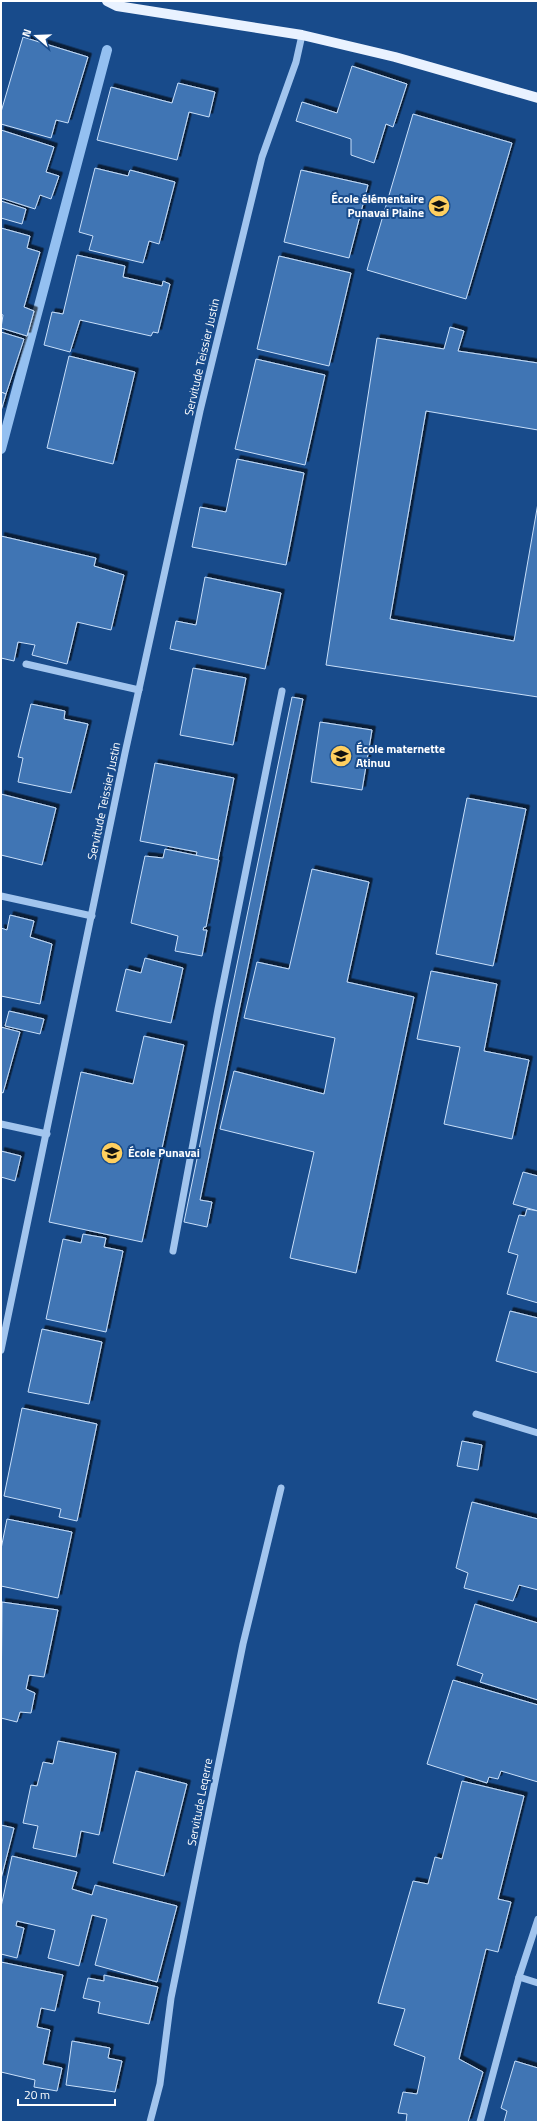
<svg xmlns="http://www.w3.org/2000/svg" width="539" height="2123" viewBox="0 0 539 2123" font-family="'Titillium Web',sans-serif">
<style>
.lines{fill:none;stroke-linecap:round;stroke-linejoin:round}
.stream{stroke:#94c0f1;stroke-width:10}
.building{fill:#4075b4;stroke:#c8dffa;filter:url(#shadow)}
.minor{stroke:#a2c5ee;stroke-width:7}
.major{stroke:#e9f2ff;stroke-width:10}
.labels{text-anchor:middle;stroke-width:4;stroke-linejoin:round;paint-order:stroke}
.poi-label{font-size:12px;font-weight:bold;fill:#fff;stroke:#184b8b;text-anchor:start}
.street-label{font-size:12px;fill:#fff;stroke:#184b8b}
</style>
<defs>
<filter id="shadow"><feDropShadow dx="3.5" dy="-3.5" stdDeviation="0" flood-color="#0009"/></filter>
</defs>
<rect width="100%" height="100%" fill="#184b8b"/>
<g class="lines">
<path class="stream" d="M1,449L107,50"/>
</g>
<g class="building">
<path d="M23,37L88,57L68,123L56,120L51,138L1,124V112Z"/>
<path d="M352,66L407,84L393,127L386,124L374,163L351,155V139L296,121L302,102L337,113Z"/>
<path d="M178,83L215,92L209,117L189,112L177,160L97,140L111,87L172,103Z"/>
<path d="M413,114L512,143L466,299L367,270Z"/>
<path d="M1,130L54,147L46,172L59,176L51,199L40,195L35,209L1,198Z"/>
<path d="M95,168L128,176L130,170L175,182L159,244L149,241L143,263L89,250L93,236L79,232Z"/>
<path d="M301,170L368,185L349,258L284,242Z"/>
<path d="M1,201L26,209L22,224L1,218Z"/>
<path d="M1,228L30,236L27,248L40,252L24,307L34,311L27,336L1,328L3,315L1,314Z"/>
<path d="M77,255L125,266L123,277L162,286L163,281L170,284L158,333L153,332L151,336L80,320L70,352L44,345L52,312L63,314Z"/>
<path d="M279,256L351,273L329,366L257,349Z"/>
<path d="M450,327L464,331L458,351L538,363V430L426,411L390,619L514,641L538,503V697L326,665L377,338L444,349Z"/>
<path d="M1,332L24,339L6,394L1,392Z"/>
<path d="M69,356L135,372L113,464L47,448Z"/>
<path d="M256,359L325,375L305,465L235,449Z"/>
<path d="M1,392L6,394L1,411Z"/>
<path d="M237,459L304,473L286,565L192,547L200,507L226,512Z"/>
<path d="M1,536L96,558L94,566L124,575L111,630L77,622L67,664L32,655L35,645L18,642L14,661L1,658Z"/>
<path d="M205,577L281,593L265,669L170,649L176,621L196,625Z"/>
<path d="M193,668L246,678L233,745L180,735Z"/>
<path d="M292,697L303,699L200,1200L212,1202L207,1227L184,1222Z"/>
<path d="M31,704L65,711L64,719L88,724L71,793L18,782L23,758L18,757Z"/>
<path d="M320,722L372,730L362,790L311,782Z"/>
<path d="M155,763L234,778L218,860L196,856L197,852L140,841Z"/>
<path d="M1,794L56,808L42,865L1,855Z"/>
<path d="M467,798L526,809L493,966L436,954Z"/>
<path d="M165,849L219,860L206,927H204L203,930H207L202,956L175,951L178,936L131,923L145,856L163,858Z"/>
<path d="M312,869L369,882L347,982L414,997L356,1273L290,1258L314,1152L220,1129L234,1071L324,1094L335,1038L244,1018L257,962L289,969Z"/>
<path d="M10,915L34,921L30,937L52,944L40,1004L1,996V928L7,930Z"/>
<path d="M145,958L183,968L171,1023L116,1011L126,969L141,973Z"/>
<path d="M431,971L497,984L484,1051L529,1060L512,1139L444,1124L460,1047L417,1039Z"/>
<path d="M9,1011L44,1019L40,1034L5,1026Z"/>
<path d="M1,1027L20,1032L3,1093L1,1092Z"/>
<path d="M144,1036L184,1045L142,1242L49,1222L81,1072L133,1084Z"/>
<path d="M1,1151L21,1156L15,1181L1,1177Z"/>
<path d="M523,1172L538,1176V1211L513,1204Z"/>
<path d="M527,1209L538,1211V1303L507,1294L518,1255L508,1252L519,1215L525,1216Z"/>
<path d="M83,1234L106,1238L104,1247L123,1251L106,1332L46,1319L63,1239L81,1243Z"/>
<path d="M510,1311L538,1318V1373L496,1361Z"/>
<path d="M42,1329L102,1342L89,1404L28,1392Z"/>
<path d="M22,1408L97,1424L77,1521L59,1517L61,1509L4,1496Z"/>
<path d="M462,1441L482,1445L478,1470L457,1466Z"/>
<path d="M472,1502L538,1519V1590L519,1585L513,1601L464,1588L468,1573L456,1568Z"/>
<path d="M7,1519L72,1532L58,1598L1,1586V1549Z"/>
<path d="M2,1602L58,1610L44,1677L29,1675L26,1689L35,1693L31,1713L20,1712L17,1722L1,1718Z"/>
<path d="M475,1604L538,1623V1700L480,1682L483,1674L457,1665Z"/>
<path d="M453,1680L538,1705V1782L501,1771L498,1779L489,1777L487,1783L427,1764Z"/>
<path d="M58,1741L116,1753L99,1835L81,1831L76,1857L33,1848L38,1826L23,1823L31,1785L37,1786L43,1762L53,1764Z"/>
<path d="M136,1771L187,1784L164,1876L113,1863Z"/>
<path d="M462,1781L524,1796L498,1899L511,1902L498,1952L486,1949L459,2059L483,2072L468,2122H406L407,2114L398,2113L403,2092L417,2094L425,2057L394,2045L405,2009L378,2003L413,1881L428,1884L435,1857L442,1859Z"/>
<path d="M1,1825L14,1828L1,1879Z"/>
<path d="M12,1856L77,1872L72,1889L92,1895L95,1885L177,1906L157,1982L95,1965L107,1919L92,1915L79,1966L48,1958L55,1930L17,1921L16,1926L24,1928L17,1958L1,1954V1907Z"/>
<path d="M1,1962L63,1975L55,2011L41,2008L37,2027L50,2030L43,2064L62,2068L57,2091L34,2087L35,2080L1,2072Z"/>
<path d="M104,1975L158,1987L149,2024L98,2013L100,2002L83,1998L88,1978L104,1981Z"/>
<path d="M72,2041L110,2048L108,2058L122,2061L115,2092L66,2085Z"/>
<path d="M515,2061L538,2068V2122H504L507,2111L501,2108Z"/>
</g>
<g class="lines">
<g class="minor">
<path d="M26,664L139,690"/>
<path d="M1,896L92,916"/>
<path d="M1,1124L47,1134"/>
<path d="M173,1251L218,1009L282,691"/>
<path d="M1,1350L125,753L200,411L262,157L296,62L302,35"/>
<path d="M476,1414L538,1433"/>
<path d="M538,1919L519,1977L538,1983"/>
<path d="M150,2122L160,2084L171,1998L243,1644L281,1488"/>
<path d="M480,2122L519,1977"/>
</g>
<path class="major" d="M107,1L117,6L302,35L395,57L538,98"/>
</g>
<defs>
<g id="school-disc" transform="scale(1.15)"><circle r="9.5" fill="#ffcf5f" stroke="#184b8b"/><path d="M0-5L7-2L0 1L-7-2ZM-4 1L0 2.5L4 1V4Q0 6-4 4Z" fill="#111"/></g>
</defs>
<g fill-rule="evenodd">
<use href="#school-disc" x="439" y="206"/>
<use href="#school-disc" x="341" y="756"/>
<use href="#school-disc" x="112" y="1153"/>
</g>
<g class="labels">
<g class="poi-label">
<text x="424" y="203" text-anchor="end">École élémentaire<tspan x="424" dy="14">Punavai Plaine</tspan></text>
<text x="356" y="753">École maternette<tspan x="356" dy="14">Atinuu</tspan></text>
<text x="128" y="1157">École Punavai</text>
</g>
<g class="street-label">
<text transform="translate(202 357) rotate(-77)" y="4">Servitude Teissier Justin</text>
<text transform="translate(104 801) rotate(-78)" y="4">Servitude Teissier Justin</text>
<text transform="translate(200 1802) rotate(-79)" y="4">Servitude Leqerre</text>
</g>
</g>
<rect width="539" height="2123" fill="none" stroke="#ffffff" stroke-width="4"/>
<g transform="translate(36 36) rotate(289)" stroke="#184b8b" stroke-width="3" paint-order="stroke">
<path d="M0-3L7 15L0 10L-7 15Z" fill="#ffffff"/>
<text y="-6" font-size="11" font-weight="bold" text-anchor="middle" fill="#ffffff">N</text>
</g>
<path d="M18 2099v6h97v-6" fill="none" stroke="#ffffff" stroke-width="2"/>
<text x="24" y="2099" font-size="12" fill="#ffffff" stroke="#184b8b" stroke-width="3" paint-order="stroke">20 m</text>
</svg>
